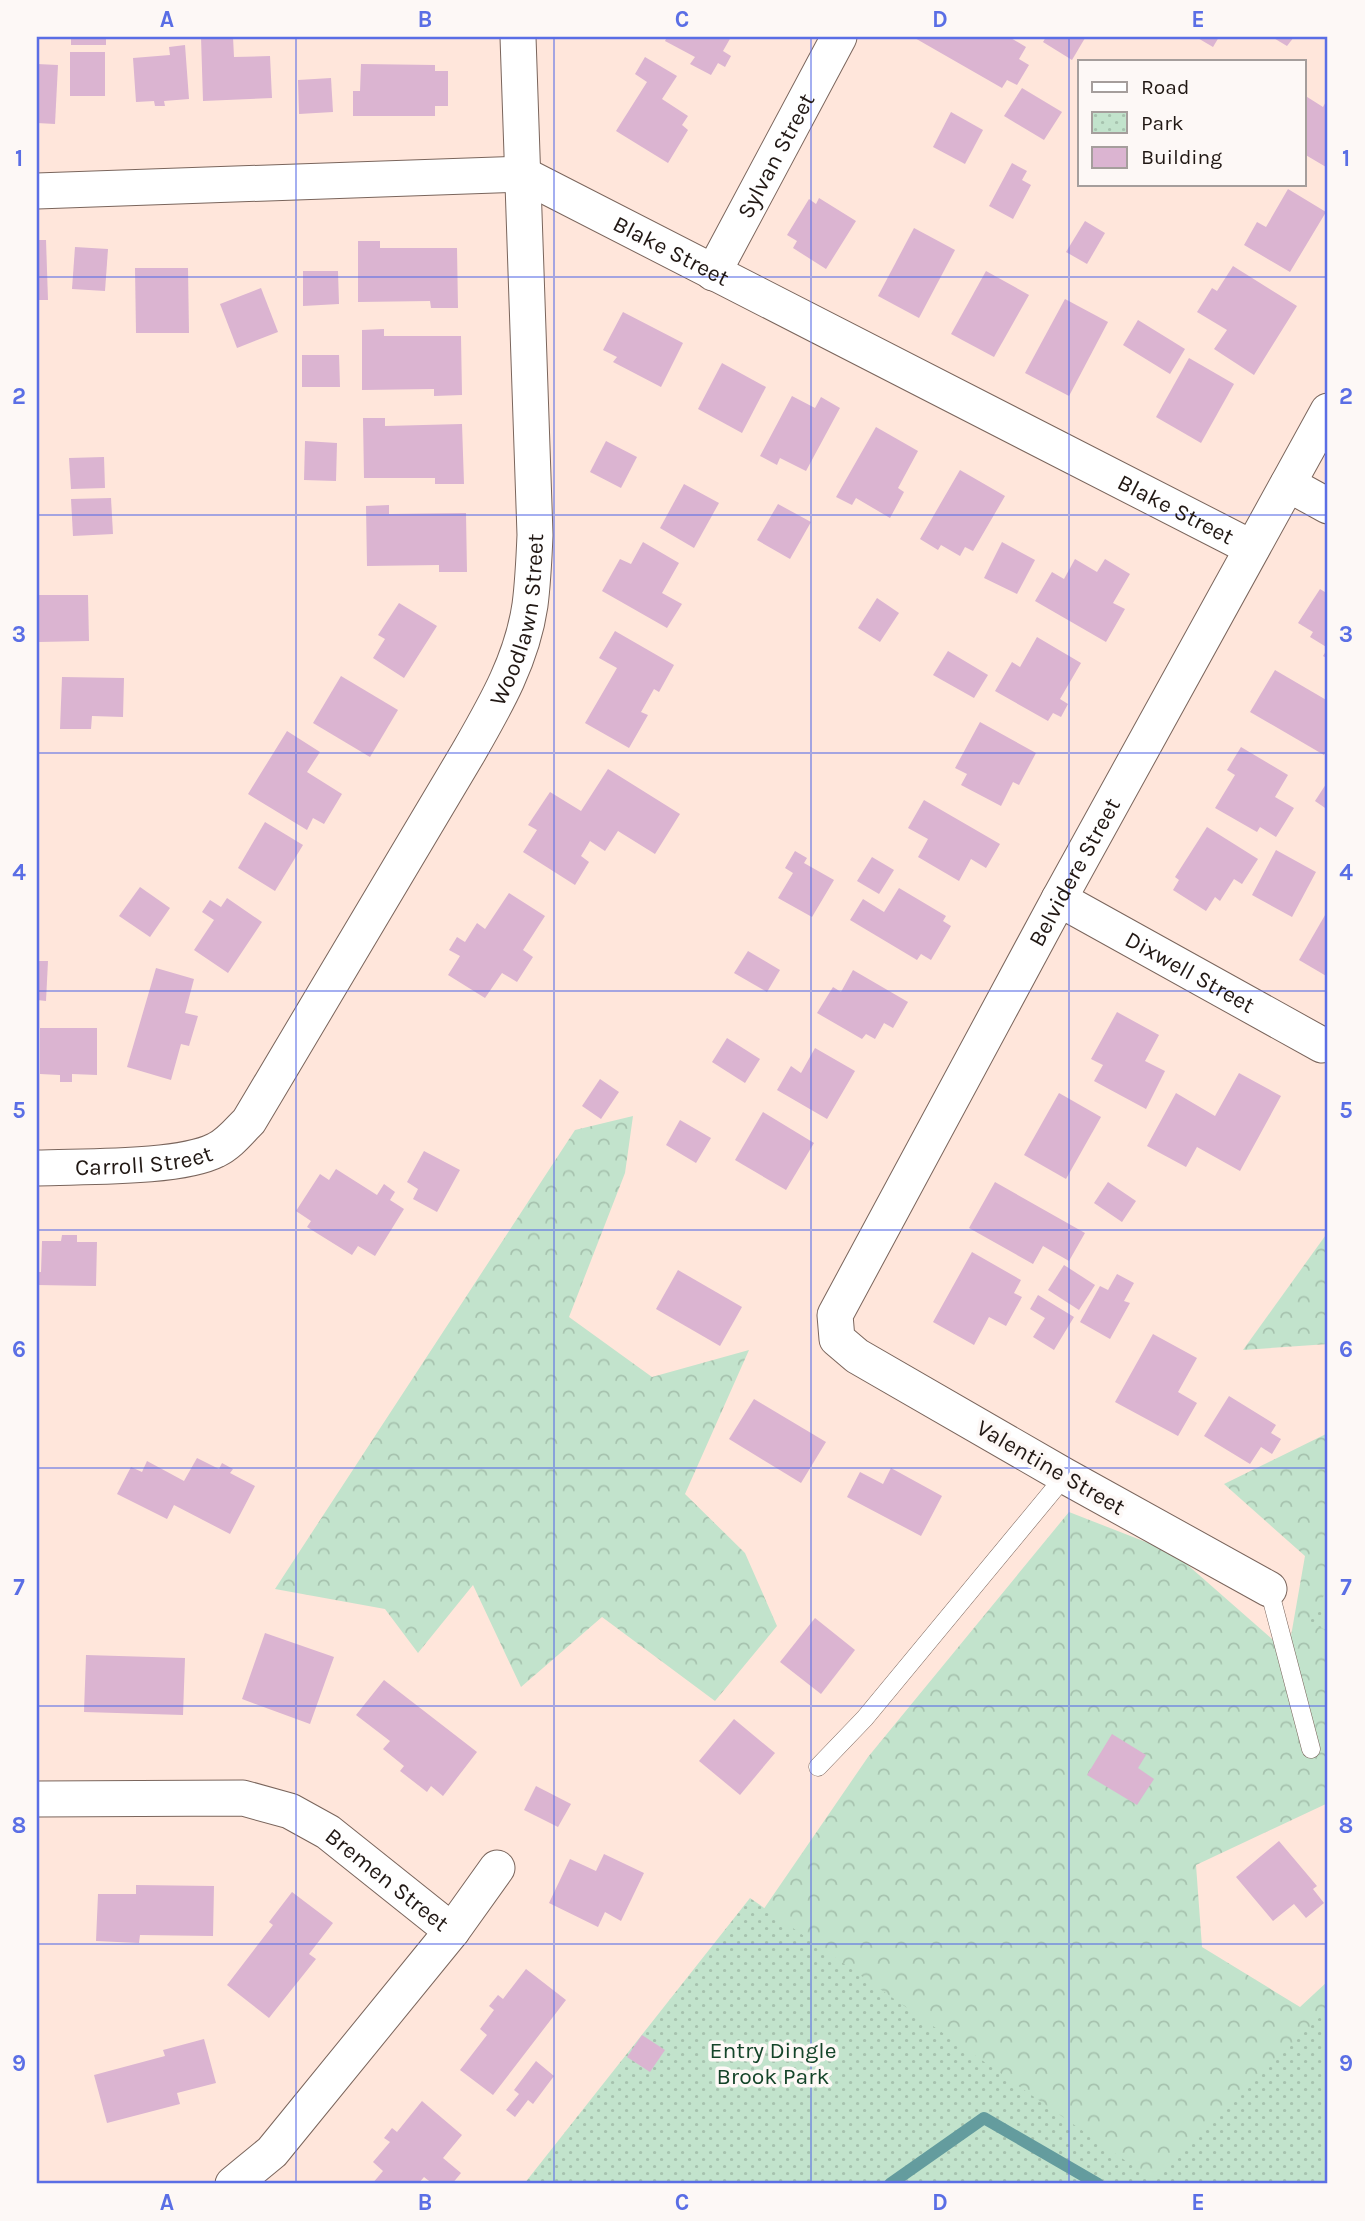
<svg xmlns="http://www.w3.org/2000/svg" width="1365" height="2221" viewBox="0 0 1365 2221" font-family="Karla,sans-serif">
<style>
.forest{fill:url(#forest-crowns)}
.park{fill:url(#park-dots)}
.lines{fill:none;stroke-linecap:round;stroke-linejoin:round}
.stream{stroke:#649c9e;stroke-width:12}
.building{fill:#dbb4d1}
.lane-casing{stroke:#7a655c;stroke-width:19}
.street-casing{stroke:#7a655c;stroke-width:37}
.lane{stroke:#fff;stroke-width:18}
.street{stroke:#fff;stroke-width:35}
.grid{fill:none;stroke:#5a6ee5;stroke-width:2;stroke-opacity:0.55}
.labels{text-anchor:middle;stroke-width:7;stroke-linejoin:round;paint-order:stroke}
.street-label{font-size:23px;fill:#211814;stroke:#fdf8f6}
.park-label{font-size:23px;fill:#144429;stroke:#fdf8f6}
.neatline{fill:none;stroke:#5a6ee5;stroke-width:2.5}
.grid-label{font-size:23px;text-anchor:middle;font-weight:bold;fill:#5a6ee5}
</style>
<defs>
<pattern id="forest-crowns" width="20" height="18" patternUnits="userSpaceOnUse" patternTransform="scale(1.75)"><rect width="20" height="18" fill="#c2e3cc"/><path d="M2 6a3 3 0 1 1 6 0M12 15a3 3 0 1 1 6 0" fill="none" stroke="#a6c2ae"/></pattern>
<pattern id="park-dots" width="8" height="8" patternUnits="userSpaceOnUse" patternTransform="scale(1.75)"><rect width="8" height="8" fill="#c2e3cc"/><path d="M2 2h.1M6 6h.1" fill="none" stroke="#a6c2ae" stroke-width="1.8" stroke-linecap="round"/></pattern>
</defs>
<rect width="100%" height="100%" fill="#ffe6db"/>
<g class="forest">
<path d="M633,1116L625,1173L569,1317L652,1377L749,1350L685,1494L745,1553L777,1626L715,1701L602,1617L521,1687L473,1585L418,1653L385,1609L275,1589L575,1130Z"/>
<path d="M1328,1232V1344L1243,1350Z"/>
<path d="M1328,1433V1803L1196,1865L1202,1947L1300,2007L1328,1981V2184H702L693,2012L868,1757L1069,1512L1174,1553L1288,1653L1305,1556L1224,1484Z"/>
</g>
<g class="park">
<path d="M1328,1588V1631L1309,1622Z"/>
<path d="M750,1898L1153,2180L1328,2009V2184H524Z"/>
</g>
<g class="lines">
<path class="stream" d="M890,2184L984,2118L1098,2184"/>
</g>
<g class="building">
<rect x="71" y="37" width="35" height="8"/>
<path d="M201,37H233L234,57L270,56L272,98L203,101Z"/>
<path d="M667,37H731L723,51L731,56L725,67L718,63L711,75L690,64L695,57L665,41Z"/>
<path d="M913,37H1009L1026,47L1019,59L1029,65L1017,85L1007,80L1002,88Z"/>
<path d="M1046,37H1083L1085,38L1072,60L1043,42Z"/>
<path d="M1196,37H1219L1213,47Z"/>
<path d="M1272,37H1294L1287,46Z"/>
<path d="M185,45L189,99L164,101L165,106H155L154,101L136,102L133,58L170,55L169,47Z"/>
<rect x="70" y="52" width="35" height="44"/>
<path d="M645,57L677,76L662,99L688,116L682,125L688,130L668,163L616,131L647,82L635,74Z"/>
<path d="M37,64L58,65L55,124L37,123Z"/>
<path d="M361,64L435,65V71H448V106H435V116H353V91H360Z"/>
<path d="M331,78L333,112L299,114L298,80Z"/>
<path d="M1022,88L1062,112L1044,140L1004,116Z"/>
<path d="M1304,95L1323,107L1328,98V163L1326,167L1304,154Z"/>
<path d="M951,112L983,130L965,164L933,147Z"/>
<path d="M1012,163L1027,171L1022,180L1031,185L1013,219L989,206Z"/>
<path d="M1288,189L1326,212L1290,272L1244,245L1257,222L1266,227Z"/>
<path d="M819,198L856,221L826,269L793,248L797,241L787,235L809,199L816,204Z"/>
<path d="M1085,221L1105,233L1087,264L1066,252Z"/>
<path d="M914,228L955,250L919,318L878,296Z"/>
<path d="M37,240H46L48,300H37Z"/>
<path d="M358,241H380V248H457L458,308H431L430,301L358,302Z"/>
<path d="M75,247L108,249L105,291L72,289Z"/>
<path d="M1233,266L1297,306L1254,375L1214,349L1227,330L1197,312L1212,288L1217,291Z"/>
<path d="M135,268H188L189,333H136Z"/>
<path d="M303,271H338L339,304L303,306Z"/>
<path d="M986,271L1029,295L994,357L951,334Z"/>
<path d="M261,288L278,332L237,348L220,304Z"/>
<path d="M1065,299L1108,322L1069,396L1025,373Z"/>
<path d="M623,312L683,343L661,387L613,362L617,357L603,350Z"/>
<path d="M1138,320L1185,349L1170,374L1123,345Z"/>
<path d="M384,329V336H461L462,395L434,396V389L362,390V330Z"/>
<path d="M302,355H339L340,387H302Z"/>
<path d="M1189,358L1234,384L1201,443L1156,417Z"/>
<path d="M722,363L766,387L742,433L698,409Z"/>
<path d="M792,396L815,408L821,397L840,408L806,471L780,458L777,465L760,456Z"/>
<path d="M363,418H385V426L462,424L464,484H435V478H364Z"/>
<path d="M876,427L918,451L898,488L904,492L890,518L856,498L852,505L836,497Z"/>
<path d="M305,441L337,443L336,481L304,480Z"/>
<path d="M606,441L637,457L621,488L590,472Z"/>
<path d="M104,457L105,488L71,489L69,458Z"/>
<path d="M960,470L1005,496L973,551L965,547L960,556L941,545L938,550L920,539Z"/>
<path d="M684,484L719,503L694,548L660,528Z"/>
<path d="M111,498L113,534L73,536L71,499Z"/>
<path d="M778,504L811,522L790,559L757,540Z"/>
<path d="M389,505V514L466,513L467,572H439V565L367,566L366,506Z"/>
<path d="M643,542L679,563L662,593L682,604L667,628L602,591L620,559L631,564Z"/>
<path d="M1002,542L1035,560L1017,594L984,578Z"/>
<path d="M1075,559L1097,572L1105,559L1130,574L1113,603L1125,609L1106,642L1035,601L1052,572L1064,579Z"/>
<path d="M1320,589L1328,594V659L1323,656L1328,648L1310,637L1313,632L1298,623Z"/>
<path d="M37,595H88L89,641L39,642Z"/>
<path d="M877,598L899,613L880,642L858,628Z"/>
<path d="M399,603L437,626L404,678L373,658L385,639L378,635Z"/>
<path d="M615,631L674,665L659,692L654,689L641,712L648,715L629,748L585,723L617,668L599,658Z"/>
<path d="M1037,637L1081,663L1060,699L1068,704L1061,717L1053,713L1048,721L995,691L1012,662L1020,667Z"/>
<path d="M948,651L988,675L974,698L933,675Z"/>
<path d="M1275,670L1328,701V747L1324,755L1250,712Z"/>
<path d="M341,676L398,710L370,757L313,723Z"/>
<path d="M62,677L124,678L123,717L92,716L91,729H60Z"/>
<path d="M980,722L1036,753L1019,785L1013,782L1001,806L961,785L967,774L955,768Z"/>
<path d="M287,731L320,752L307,772L342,794L324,824L313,818L307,830L248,794Z"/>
<path d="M1241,747L1288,775L1275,797L1294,808L1276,837L1260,827L1257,832L1215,808L1235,775L1227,770Z"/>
<path d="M608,769L680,814L655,854L618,831L605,851L590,841L581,856L589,862L575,885L523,852L537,830L528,825L550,792L581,811Z"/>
<path d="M1328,781V810L1315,801Z"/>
<path d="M924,800L1000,844L986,868L971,859L959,881L918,857L928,839L908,828Z"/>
<path d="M265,822L303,845L275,891L238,868Z"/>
<path d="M1207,827L1258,859L1242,884L1234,879L1220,901L1215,897L1206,911L1173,890L1179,880L1175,877Z"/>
<path d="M1276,850L1316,872L1292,917L1252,895Z"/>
<path d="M795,851L807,858L804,863L834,880L812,917L778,898L793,873L785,868Z"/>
<path d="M872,857L894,870L879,894L857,881Z"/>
<path d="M140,887L170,908L150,937L119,916Z"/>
<path d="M899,888L946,916L943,921L951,926L931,960L921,954L917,960L850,920L863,899L884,912Z"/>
<path d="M509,893L545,916L523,950L533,957L517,982L502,973L485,998L448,975L460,956L449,950L457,937L465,942L477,923L485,929Z"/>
<path d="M227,898L262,922L228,973L194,950L214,920L202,912L210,900L221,907Z"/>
<path d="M1328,910V977L1299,960Z"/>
<path d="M748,951L780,970L767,992L734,973Z"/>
<path d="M37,961H48L46,1001L37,1000Z"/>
<path d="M156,968L194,979L185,1013L198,1016L189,1046L181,1044L171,1080L127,1067Z"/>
<path d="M853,970L908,1002L893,1028L884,1023L875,1039L866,1034L862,1039L817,1013L833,987L841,992Z"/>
<path d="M1117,1012L1159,1035L1145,1061L1165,1071L1146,1109L1094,1081L1103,1065L1091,1059Z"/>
<path d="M40,1028H97V1075L72,1074V1082H60V1075L40,1074Z"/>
<path d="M727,1038L760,1059L745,1083L712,1062Z"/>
<path d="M815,1048L855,1071L827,1119L777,1090L791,1066L801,1073Z"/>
<path d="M1239,1073L1281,1096L1240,1171L1197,1147L1186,1167L1147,1146L1176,1093L1215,1116Z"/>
<path d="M600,1079L619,1092L601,1119L582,1106Z"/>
<path d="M1059,1093L1101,1117L1066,1179L1024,1155Z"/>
<path d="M763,1112L814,1143L786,1190L735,1160Z"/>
<path d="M680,1120L711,1138L696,1163L666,1145Z"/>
<path d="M424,1151L460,1170L437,1212L413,1199L418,1189L407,1182Z"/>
<path d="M336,1169L377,1195L384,1184L395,1192L390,1200L404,1209L375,1256L358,1246L352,1255L307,1227L311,1221L296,1211L320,1174L329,1180Z"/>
<path d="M995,1182L1085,1233L1069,1261L1043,1246L1033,1264L969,1228Z"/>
<path d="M1108,1182L1136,1201L1122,1222L1094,1203Z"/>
<path d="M62,1235H77V1242H97L96,1286L37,1285V1272H41L42,1241H61Z"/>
<path d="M972,1252L1021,1280L1014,1293L1022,1297L1006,1326L989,1317L974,1345L933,1322Z"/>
<path d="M1064,1265L1095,1285L1079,1310L1048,1290Z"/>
<path d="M678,1270L742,1307L720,1346L656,1309Z"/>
<path d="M1117,1274L1134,1283L1124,1301L1130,1303L1110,1339L1080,1322L1100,1286L1108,1290Z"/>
<path d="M1038,1295L1074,1317L1054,1350L1033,1337L1045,1318L1030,1309Z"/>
<path d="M1153,1334L1197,1358L1178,1392L1197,1403L1178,1436L1115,1402Z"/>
<path d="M1229,1396L1276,1425L1271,1433L1281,1439L1272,1454L1261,1447L1250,1464L1204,1436Z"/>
<path d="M754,1399L826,1442L801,1483L729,1439Z"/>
<path d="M197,1458L219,1469L222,1463L233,1469L230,1473L255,1486L230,1534L174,1505L167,1519L117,1494L131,1467L142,1472L147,1461L184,1481Z"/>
<path d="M891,1468L942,1496L921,1536L847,1497L860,1472L883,1484Z"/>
<path d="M815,1618L855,1650L821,1694L780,1662Z"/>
<path d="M265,1633L334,1657L310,1724L242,1699Z"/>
<path d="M86,1655L185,1658L183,1715L84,1712Z"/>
<path d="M384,1680L477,1752L443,1796L431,1786L427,1792L400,1771L404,1766L383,1749L390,1741L356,1715Z"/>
<path d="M734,1719L775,1753L740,1795L699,1761Z"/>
<path d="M1112,1734L1146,1755L1138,1768L1154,1779L1137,1805L1087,1775Z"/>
<path d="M536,1786L571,1804L558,1827L524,1810Z"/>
<path d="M1279,1841L1317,1886L1313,1889L1324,1903L1306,1918L1294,1904L1273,1921L1236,1877Z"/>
<path d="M604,1854L644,1873L621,1921L605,1912L598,1927L549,1903L570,1859L596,1871Z"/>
<path d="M136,1885L214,1886L213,1936L140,1935L139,1943L96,1941L98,1894H136Z"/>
<path d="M292,1892L333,1923L309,1954L316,1959L269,2018L227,1985L273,1925L269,1922Z"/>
<path d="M526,1969L566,2000L493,2095L460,2070L487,2035L480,2029L494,2010L489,2006L498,1995L503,1999Z"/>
<path d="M642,2035L665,2050L650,2072L627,2057Z"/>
<path d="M204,2039L216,2083L177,2093L180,2104L107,2123L94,2075L165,2056L163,2050Z"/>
<path d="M536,2061L554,2076L533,2104L528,2100L515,2117L506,2110L519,2094L514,2090Z"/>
<path d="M422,2101L462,2135L443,2158L461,2173L452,2184H433L424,2177L418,2184H372L383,2171L373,2162L390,2142L384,2138L392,2128L397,2132Z"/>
</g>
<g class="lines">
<g class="lane-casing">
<g id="lane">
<path d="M1269,1589L1311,1749"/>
<path d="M818,1767L865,1718L1065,1476"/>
</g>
</g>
<g class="street-casing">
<g id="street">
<path id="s1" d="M37,191L522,174L1252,548"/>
<path id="s2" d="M713,273L839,37"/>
<path d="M1288,484L1328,506"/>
<path id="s3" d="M1059,899L1322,1045"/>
<path id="s4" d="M37,1168C81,1166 179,1169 216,1150C229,1144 239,1131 249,1121L468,753C495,706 522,660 530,605C533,582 534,559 535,535L518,37"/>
<path id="s5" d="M1269,1589L1065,1476L857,1356L837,1339L835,1315L1059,899L1328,411"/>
<path id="s6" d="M37,1799L243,1798L290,1811L328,1832L452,1931L272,2152L233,2184"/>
<path d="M452,1931L497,1868"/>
</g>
</g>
<use href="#lane" class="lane"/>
<use href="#street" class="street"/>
</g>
<path class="grid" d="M296,37V2184M554,37V2184M811,37V2184M1069,37V2184M37,277H1328M37,515H1328M37,753H1328M37,991H1328M37,1230H1328M37,1468H1328M37,1706H1328M37,1944H1328"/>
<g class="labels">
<g class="street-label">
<text dy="8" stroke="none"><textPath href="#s2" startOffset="133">Sylvan Street</textPath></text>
<text dy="8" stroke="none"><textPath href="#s1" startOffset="653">Blake Street</textPath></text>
<text dy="8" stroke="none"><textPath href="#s1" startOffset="1220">Blake Street</textPath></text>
<text dy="8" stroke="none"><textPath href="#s4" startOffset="798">Woodlawn Street</textPath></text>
<text dy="8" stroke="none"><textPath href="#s5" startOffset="1027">Belvidere Street</textPath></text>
<text dy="8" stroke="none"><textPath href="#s3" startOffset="150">Dixwell Street</textPath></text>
<text dy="8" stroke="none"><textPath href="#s4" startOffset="107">Carroll Street</textPath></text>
<text transform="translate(1051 1467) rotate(30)" y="8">Valentine Street</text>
<text dy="8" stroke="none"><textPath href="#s6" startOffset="374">Bremen Street</textPath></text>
</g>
<g class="park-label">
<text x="773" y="2058">Entry Dingle<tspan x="773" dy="26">Brook Park</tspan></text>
</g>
</g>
<rect width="1365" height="2221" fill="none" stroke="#fdf8f6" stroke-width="77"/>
<rect x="1078" y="60" width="228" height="126" fill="#fdf8f6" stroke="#a59e9c" stroke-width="2"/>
<rect x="1092" y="82" width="35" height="10" fill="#ffffff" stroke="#a59e9c" stroke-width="2"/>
<text x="1141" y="94" font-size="21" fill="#211814">Road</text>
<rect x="1092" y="112" width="35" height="21" fill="url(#park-dots)" stroke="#a59e9c" stroke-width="2"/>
<text x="1141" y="130" font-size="21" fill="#211814">Park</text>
<rect x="1092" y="147" width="35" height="21" fill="#dbb4d1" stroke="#a59e9c" stroke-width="2"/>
<text x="1141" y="164" font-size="21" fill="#211814">Building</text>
<rect x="38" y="38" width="1288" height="2144" class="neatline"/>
<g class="grid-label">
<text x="167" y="27">A</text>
<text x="425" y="27">B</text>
<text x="682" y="27">C</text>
<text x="940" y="27">D</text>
<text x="1198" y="27">E</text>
<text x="19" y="166">1</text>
<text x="1346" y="166">1</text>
<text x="19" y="404">2</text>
<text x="1346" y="404">2</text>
<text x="19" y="642">3</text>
<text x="1346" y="642">3</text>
<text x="19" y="880">4</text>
<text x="1346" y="880">4</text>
<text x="19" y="1118">5</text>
<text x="1346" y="1118">5</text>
<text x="19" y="1357">6</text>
<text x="1346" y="1357">6</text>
<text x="19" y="1595">7</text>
<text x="1346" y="1595">7</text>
<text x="19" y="1833">8</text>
<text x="1346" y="1833">8</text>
<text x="19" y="2071">9</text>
<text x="1346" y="2071">9</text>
<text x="167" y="2210">A</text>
<text x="425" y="2210">B</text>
<text x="682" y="2210">C</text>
<text x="940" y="2210">D</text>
<text x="1198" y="2210">E</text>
</g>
</svg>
